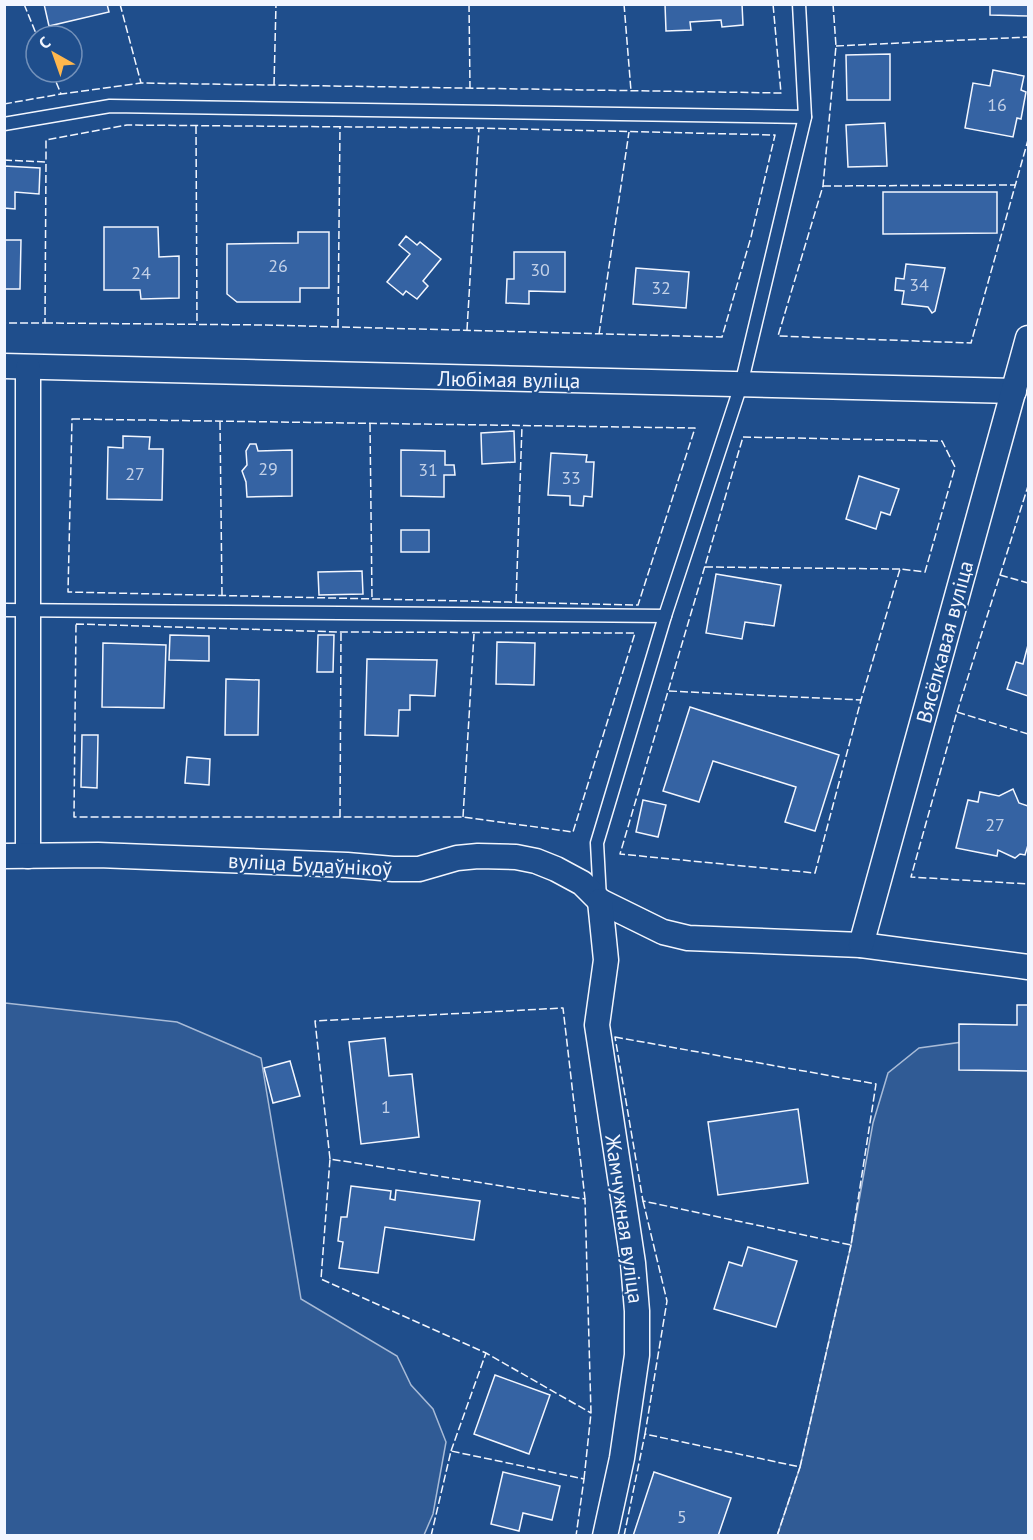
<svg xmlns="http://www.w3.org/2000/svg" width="1033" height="1540" viewBox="0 0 1033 1540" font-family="'PT Sans',sans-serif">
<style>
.built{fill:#305b95;stroke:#a8bbd7;stroke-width:1.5}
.building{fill:#3563a3;stroke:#f2f6ff;stroke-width:1.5}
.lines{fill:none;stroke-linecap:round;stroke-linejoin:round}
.lane-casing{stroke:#f2f6ff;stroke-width:15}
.street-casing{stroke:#f2f6ff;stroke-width:27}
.lane{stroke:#1f4e8c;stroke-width:12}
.street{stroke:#1f4e8c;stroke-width:24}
.fence{stroke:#f2f6ff;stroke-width:1.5;stroke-dasharray:8 3;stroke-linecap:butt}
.labels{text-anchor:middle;stroke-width:4.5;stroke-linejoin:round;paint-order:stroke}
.number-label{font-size:18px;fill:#c3d1e8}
.street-label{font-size:21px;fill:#f2f6ff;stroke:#1f4e8c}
</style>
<rect width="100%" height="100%" fill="#1f4e8c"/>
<g class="built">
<path d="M5,1003L177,1022L261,1058L301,1299L397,1356L411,1385L433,1409L446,1442L433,1514L424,1535H5Z"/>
<path d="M1028,1033V1535L777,1536L800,1467L851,1245L873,1123L888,1073L919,1048Z"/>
</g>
<g class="building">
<path d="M44,4H107L109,12L49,26Z"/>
<path d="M665,4H742L743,25L722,27L721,20L690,22L691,30L666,31Z"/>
<path d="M990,4H1028V16L990,15Z"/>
<path d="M890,54V100H847L846,55Z"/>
<path d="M993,70L1024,76L1021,90L1026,92L1021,119L1017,118L1013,137L965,128L973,83L990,86Z"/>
<path d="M885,123L887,166L848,167L846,125Z"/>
<path d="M4,166L40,168L39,194L15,192V209L4,208Z"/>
<path d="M883,192H997V233L883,234Z"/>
<path d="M104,227H158L159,257L179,256V298L141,299L140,290H104Z"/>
<path d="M298,232H329V288H300V302H237L227,294V244L298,243Z"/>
<path d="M406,236L417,245L420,242L441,259L423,281L428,286L417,299L406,291L403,295L387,282L410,254L399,245Z"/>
<path d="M4,240H21L20,289H4Z"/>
<path d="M514,252H565V292L529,291V304L506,303L507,279H514Z"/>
<path d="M906,264L945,268L935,311L932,313L928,307L902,304L904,291L895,290L896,278L904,279Z"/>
<path d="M636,268L689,272L686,308L633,304Z"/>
<path d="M514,431L515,462L482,464L481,433Z"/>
<path d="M123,436L150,437L149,449H163L162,500L107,499L108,447L123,448Z"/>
<path d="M250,444H256L258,451L292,450V496L247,497L246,482L242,471L247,465L246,451Z"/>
<path d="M401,450L445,451V465H454L455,475H444V497L401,496Z"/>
<path d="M551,453L587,455L586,462H594L592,497L584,496L583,506L570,505V496L548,495Z"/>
<path d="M859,476L899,489L890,515L881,512L876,529L846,519Z"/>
<rect x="401" y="530" width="28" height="22"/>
<path d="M362,571L363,594L319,595L318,572Z"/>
<path d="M716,574L781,585L774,626L745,622L742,639L706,633Z"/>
<path d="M170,635L209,636V661L169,660Z"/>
<path d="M318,635H334L333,672H317Z"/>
<path d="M497,642L535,643L534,685L496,684Z"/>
<path d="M103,643L166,645L164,708L102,707Z"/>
<path d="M1028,645V696L1007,689L1016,662L1023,664Z"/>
<path d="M367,659L437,660L435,696L410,695V710H399L398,736L365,735Z"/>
<path d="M226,679L259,680L258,735H225Z"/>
<path d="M690,707L839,755L815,831L785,822L796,787L713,761L699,802L663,791Z"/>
<path d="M82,735H98L97,788L81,787Z"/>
<path d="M187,757L210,759L209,785L185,783Z"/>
<path d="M1013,789L1019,803L1028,806V845L1025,855L1020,854L1015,858L998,850L997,856L956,848L968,800L978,802L980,792L999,796Z"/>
<path d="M643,800L666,805L658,837L636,832Z"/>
<path d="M1017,1005H1028V1071L959,1070V1024L1017,1025Z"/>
<path d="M385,1038L389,1076L412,1074L419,1137L361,1144L349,1042Z"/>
<path d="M290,1061L300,1096L273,1103L264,1068Z"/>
<path d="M798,1109L808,1183L718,1195L708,1122Z"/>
<path d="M351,1186L391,1191L390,1199L395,1200L396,1190L480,1201L474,1240L385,1227L378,1273L339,1268L343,1242L338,1241L341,1217H347Z"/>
<path d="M748,1247L797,1261L776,1327L714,1309L729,1262L742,1266Z"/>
<path d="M495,1375L550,1395L529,1454L474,1434Z"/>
<path d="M503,1472L560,1486L552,1520L523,1513L519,1531L491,1524Z"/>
<path d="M654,1472L731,1498L718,1536H633Z"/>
</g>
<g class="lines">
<g class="lane-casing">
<g id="lane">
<path d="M4,124L110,106L805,117"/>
<path d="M4,610L665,616L741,385L805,117L799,4"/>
<path d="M600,899L597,843L665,616"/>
</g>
</g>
<g class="street-casing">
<g id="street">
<path d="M4,366L1014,391"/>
<path d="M28,368V856"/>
<path d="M4,856L98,855L347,865L393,869H419L457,858L478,856L516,857L536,861L556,869L582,883L600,901L663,932L688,938L861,945L1028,967"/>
<path d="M600,901L606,960L597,1025L633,1263L637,1311V1355L622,1458L605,1536"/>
<path d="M861,945L1028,338"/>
</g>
</g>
<use href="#lane" class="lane"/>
<use href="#street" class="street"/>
<g class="fence">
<path d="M24,4L37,36"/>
<path d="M120,4L141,83"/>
<path d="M469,4L470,88"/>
<path d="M624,4L631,91"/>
<path d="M833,4L836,46L823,186L778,336L971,343L1028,140"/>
<path d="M836,46L1028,37"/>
<path d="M52,72L61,94L141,83L781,93L773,4"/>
<path d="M274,85L276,4"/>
<path d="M4,104L61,94"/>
<path d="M196,126L197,324"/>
<path d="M4,160L46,162L45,323H4"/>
<path d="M823,186L1016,185"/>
<path d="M45,323L265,325L722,337L751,237L775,135L479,128L127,125L46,140V162"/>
<path d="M338,327L340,127"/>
<path d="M467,330L479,128"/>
<path d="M599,334L629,132"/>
<path d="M72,419L695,428L638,605L68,592Z"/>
<path d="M220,422L222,596"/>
<path d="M370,424L372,599"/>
<path d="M743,437L942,441L955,467L925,572L900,569L861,700L815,873L620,854Z"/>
<path d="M705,567L900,569"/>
<path d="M1000,575L1028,583"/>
<path d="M516,602L522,426"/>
<path d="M76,624L341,632L635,633L573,832L463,817H74Z"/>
<path d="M669,691L861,700"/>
<path d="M957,712L1028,486"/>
<path d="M1028,734L957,712L911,877L1028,884"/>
<path d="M340,817L341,632"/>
<path d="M463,817L474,634"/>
<path d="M615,1037L876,1084L851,1245L643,1201Z"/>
<path d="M330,1159L315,1021L563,1008L585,1199"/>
<path d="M643,1201L667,1301L645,1434L800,1467L851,1245"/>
<path d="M451,1451L486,1353"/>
<path d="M584,1479L591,1413L585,1199L330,1159L321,1279L486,1353L591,1413"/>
<path d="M431,1536L451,1451L584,1479L576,1536"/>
<path d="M624,1536L645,1434"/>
<path d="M777,1536L800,1467"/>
</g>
</g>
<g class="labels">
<g class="number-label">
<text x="997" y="111">16</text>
<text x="278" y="272">26</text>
<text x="540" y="276">30</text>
<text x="141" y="279">24</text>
<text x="919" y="291">34</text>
<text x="661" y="294">32</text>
<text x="268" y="475">29</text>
<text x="428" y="476">31</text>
<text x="135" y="480">27</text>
<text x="571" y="484">33</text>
<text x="995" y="831">27</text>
<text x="386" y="1113">1</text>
<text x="682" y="1523">5</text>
</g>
<g class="street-label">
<text transform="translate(509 380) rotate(1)" y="7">Любімая вуліца</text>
<text transform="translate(945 642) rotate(-75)" y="7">Вясёлкавая вуліца</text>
<text transform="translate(310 865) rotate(3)" y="7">вуліца Будаўнікоў</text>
<text transform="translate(624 1219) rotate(82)" y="7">Жамчужная вуліца</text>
</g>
</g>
<rect width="1033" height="1540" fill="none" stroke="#f2f6ff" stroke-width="12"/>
<g transform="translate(54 54) rotate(320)"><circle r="28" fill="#1f4e8c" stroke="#7391ba" stroke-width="1.5"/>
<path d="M0-4.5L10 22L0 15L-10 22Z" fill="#ffb74d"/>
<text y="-9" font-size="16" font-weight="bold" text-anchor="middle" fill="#f2f6ff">С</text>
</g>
</svg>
